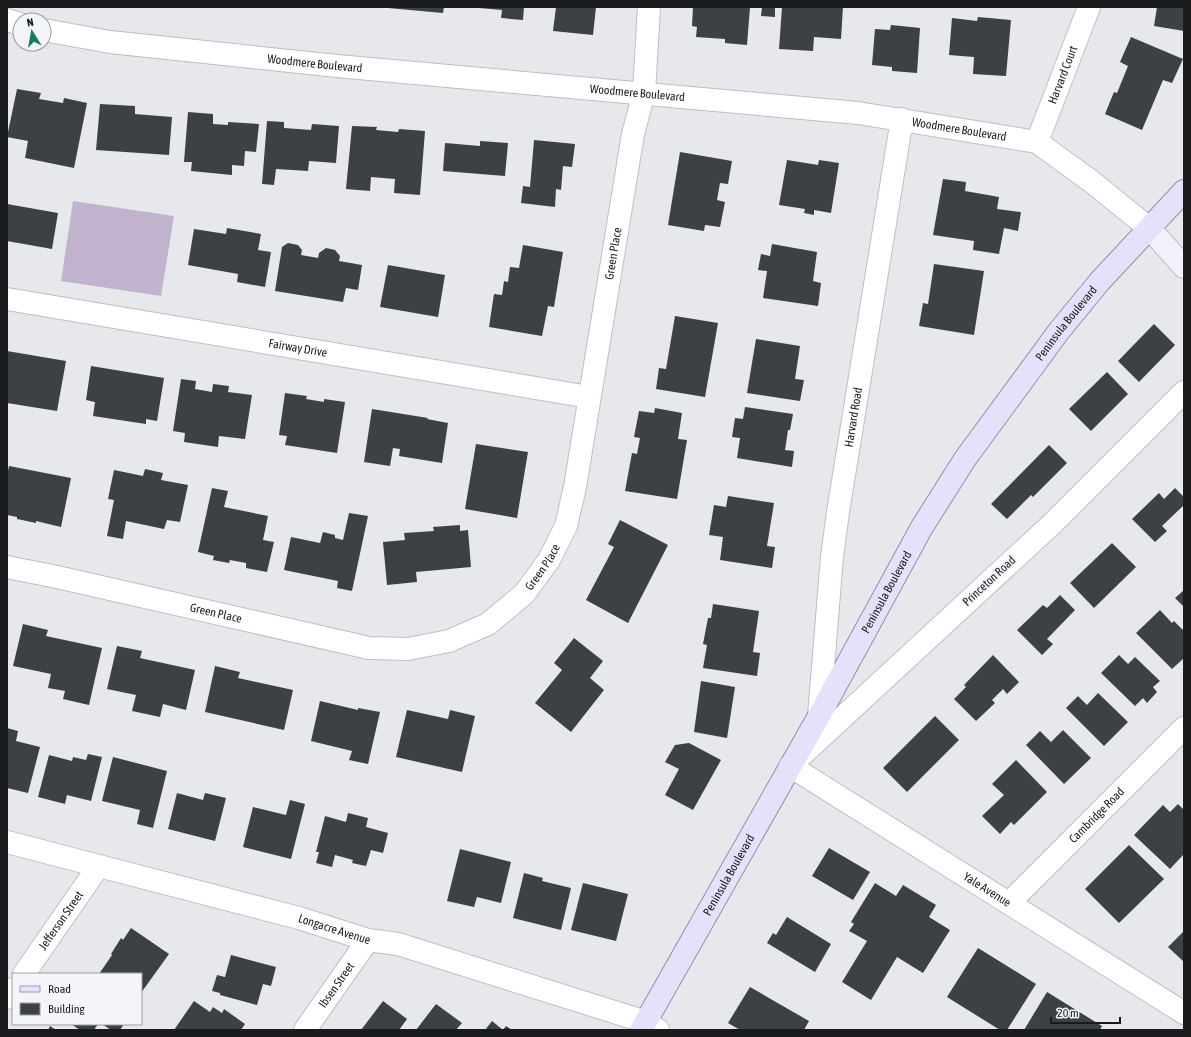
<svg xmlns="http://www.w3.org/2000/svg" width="1191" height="1037" viewBox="0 0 1191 1037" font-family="'Asap Condensed',sans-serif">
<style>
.grass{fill:#c1b3ce}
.building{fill:#3e4143}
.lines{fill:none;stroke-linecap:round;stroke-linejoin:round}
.street-casing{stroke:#bdbfc2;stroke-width:24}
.secondary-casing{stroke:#bdbfc2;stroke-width:24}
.primary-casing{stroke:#9190aa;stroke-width:24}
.street{stroke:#fff;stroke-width:22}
.secondary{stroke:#f1f1fc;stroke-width:22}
.primary{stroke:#e3e2fa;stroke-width:22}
.labels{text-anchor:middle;stroke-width:4;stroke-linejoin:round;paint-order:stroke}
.street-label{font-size:12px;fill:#1a1b1c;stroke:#f4f5f9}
</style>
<rect width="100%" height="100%" fill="#e6e8eb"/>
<path class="grass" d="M73,201L174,216L161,296L61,281Z"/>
<g class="building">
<path d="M388,7H444L443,13L388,8Z"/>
<path d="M479,7H524L523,20L501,18L502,10L479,8Z"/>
<path d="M556,7H596L593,35L553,31Z"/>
<path d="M693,7H750L747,45L725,43V39L696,37L697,27L692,26Z"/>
<path d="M762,7H775V17L761,16Z"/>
<path d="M782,7H843L841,39L814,37L813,51L779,49Z"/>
<path d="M1157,7H1184V31L1154,26Z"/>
<path d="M978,17L1011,20L1006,76L973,74L974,57L949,55L952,18L977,21Z"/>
<path d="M891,25L920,28L917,73L892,71V67L872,65L875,29L890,30Z"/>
<path d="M1131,37L1183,59L1172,83L1163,80L1142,130L1105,114L1114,92L1117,93L1128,66L1120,62Z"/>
<path d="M17,89L41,93L39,99L63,103L64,98L87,103L74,168L25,158L28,141L7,137Z"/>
<path d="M100,104L135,106V114L172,117L169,155L96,150Z"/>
<path d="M188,112L213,114V124L228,125V122L259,124L256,152L245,151L244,166L232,165V175L191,171L192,162H184Z"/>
<path d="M267,121L284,122V128L311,130L312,124L339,126L336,163L309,161L308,171L276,169L274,185L262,184Z"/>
<path d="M352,126L377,127L376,130L398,132L399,129L425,131L420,195L394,193L395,179L371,177L370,191L346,189Z"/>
<path d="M534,140L575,144L572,167L563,166L561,190L556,189L555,207L521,203L523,186L530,187Z"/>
<path d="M480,141L508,143L505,176L443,171L445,143L480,146Z"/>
<path d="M680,152L732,161L728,184L720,183L717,200L725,202L720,227L705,225L704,231L668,225Z"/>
<path d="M787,160L818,165L819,160L839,163L831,213L814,210V215L804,213L805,209L779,205Z"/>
<path d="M943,179L966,182L965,191L999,197L997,209L1021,212L1018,231L1004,228L999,254L973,250L974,241L933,235Z"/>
<path d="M7,204L58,213L52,249L7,241Z"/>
<path d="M227,228L261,234L258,250L271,252L265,287L237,282L238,274L188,265L194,229L226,234Z"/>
<path d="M288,243L298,245L302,250L301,255L318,258L319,253L326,248L335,250L340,256L339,261L362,265L358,290L346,288L343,302L275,291L282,247Z"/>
<path d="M772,244L817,252L813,281L821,283L818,306L763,298L767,271L758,270L761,254L770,256Z"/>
<path d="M523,245L563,252L554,307L548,306L542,336L489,327L494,294L502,295L504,281L508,282L510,267L519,268Z"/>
<path d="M934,264L984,271L974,335L919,326L923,303L928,304Z"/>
<path d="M388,265L445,275L438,317L380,307Z"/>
<path d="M675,316L718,323L705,397L656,389L659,368L666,369Z"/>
<path d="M1154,324L1175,345L1139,382L1118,361Z"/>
<path d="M756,339L800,346L795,379L804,380L800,401L747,393Z"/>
<path d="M7,351L66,361L57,411L7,403Z"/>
<path d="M91,366L164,378L157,421L146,419V424L93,416L95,402L86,400Z"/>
<path d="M1107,372L1128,394L1091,431L1069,409Z"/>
<path d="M181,379L196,381L195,389L212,392L213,384L229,386L228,392L252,395L245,439L219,436L218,447L184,442L185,433L173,431Z"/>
<path d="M285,393L307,396L306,399L324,402V399L345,402L337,453L285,445L287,436L279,435Z"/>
<path d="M745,407L793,414L790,430H788L785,450L794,451L792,467L737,458L740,438L732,437L735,418L743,419Z"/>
<path d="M655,408L682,413L678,439L687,440L677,499L625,491L632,453L637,454L640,438L634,437L639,411L654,413Z"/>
<path d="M372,409L428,418L427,419L448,423L442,463L399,456L400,449L393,448L390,466L364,462Z"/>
<path d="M476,444L528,452L517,518L465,509Z"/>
<path d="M1049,445L1067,463L1033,497L1031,495L1007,519L991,504Z"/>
<path d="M9,466L71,478L61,527L36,521V523L17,519V517L7,515V475Z"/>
<path d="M145,469L163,473L161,480L188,485L180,522L167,520L164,529L126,521L123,539L107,536L114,500L108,499L114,470L143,476Z"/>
<path d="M212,488L228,491L224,507L268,516L263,540L274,542L267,572L246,568V563L230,560L229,563L213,560L214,556L198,552Z"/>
<path d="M1175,488L1184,497V505L1162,526L1167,531L1155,542L1132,519L1159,493L1164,499Z"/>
<path d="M728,496L774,503L767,546L775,547L772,568L720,560L723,537L709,535L714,505L726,507Z"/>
<path d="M349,513L368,516L352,591L337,588L338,581L284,570L291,537L320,543L323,532L335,535V538L343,540Z"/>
<path d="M620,520L668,545L628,623L586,600L614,547L608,544Z"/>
<path d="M460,525V531L468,530L471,567L416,572L417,582L387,585L383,542L405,540L404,533L434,531L433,527Z"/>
<path d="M1112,543L1136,567L1094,608L1070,583Z"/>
<path d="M1184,590V607L1175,598Z"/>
<path d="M1060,595L1075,610L1047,639L1053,644L1042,655L1017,630L1043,605L1047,608Z"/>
<path d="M713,604L759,611L753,652L760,653L757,676L703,668L707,645L703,644L708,618H711Z"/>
<path d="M1160,610L1172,623L1174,621L1184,631V658L1172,669L1136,633Z"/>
<path d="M23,624L48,630L46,636L102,648L89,705L63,699L65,691L48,688L51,674L13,666Z"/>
<path d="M574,638L603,661L590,678L604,690L571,732L535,703L562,670L554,663Z"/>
<path d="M117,646L142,651L140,658L195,670L186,710L163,704L160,717L132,711L136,695L107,689Z"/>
<path d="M993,655L1019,682L1007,694L1003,689L992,700L995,703L976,721L954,699L966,687L964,685Z"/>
<path d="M1119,655L1128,664L1135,657L1160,681L1153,687L1157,692L1147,703L1143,698L1135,706L1101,673Z"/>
<path d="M215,666L240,672L238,678L293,690L284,730L205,712Z"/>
<path d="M701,681L735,687L727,738L694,732Z"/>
<path d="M1098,693L1128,722L1104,746L1066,708L1078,696L1087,705Z"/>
<path d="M320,701L358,710V708L380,712L368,764L349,760L352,751L311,741Z"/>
<path d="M407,710L448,719L450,710L475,716L462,772L396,757Z"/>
<path d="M935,716L959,740L907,792L883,768Z"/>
<path d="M7,728L18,731L16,741L40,747L28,793L7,788Z"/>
<path d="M1063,730L1091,758L1064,784L1026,745L1040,731L1051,742Z"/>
<path d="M689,743L721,760L693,810L665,795L679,769L665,762L675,745Z"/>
<path d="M88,754L102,757L91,801L67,795L65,804L38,797L49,755L72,761L73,757L86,760Z"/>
<path d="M113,757L167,771L153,828L137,824L140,810L102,801Z"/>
<path d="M1016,760L1047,792L1014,825L1011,822L1000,834L982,816L1004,795L992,784Z"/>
<path d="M177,793L203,800L205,793L226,798L215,841L168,829Z"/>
<path d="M290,800L305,804L291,859L243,847L253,807L286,815Z"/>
<path d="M1178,804L1184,810V854L1170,869L1134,835L1163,805L1170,812Z"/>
<path d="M348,813L368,818L366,827L388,833L383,853L371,850L366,866L352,863L353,860L335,855L332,867L316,863L319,852H316L325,816L346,822Z"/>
<path d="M1129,845L1164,879L1119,923L1085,889Z"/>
<path d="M829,848L870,872L853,900L812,876Z"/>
<path d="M460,849L511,862L501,903L477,897L474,907L447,901Z"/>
<path d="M524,873L543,878L542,881L571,888L561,930L513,918Z"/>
<path d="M583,883L628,894L616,941L571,930Z"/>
<path d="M875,883L896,896L903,885L936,905L929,917L950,930L923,973L897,957L871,1000L842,982L867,941L849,931L854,924L851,922Z"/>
<path d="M787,917L831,944L815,972L767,943L773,933L776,935Z"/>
<path d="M131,928L169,954L141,993V974H99L112,955L111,954L121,938L123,940Z"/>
<path d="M1184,931V962L1168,947Z"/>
<path d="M978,948L1036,984L1007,1030H1000L947,997Z"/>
<path d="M231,955L276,967L271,986L263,984L257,1005L220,995V993L212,991L217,975L225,977Z"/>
<path d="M750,987L809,1021L804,1030H740L728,1023Z"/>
<path d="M1047,992L1102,1026L1100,1030H1024Z"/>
<path d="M194,1001L210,1012L213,1007L222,1013L224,1009L245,1024L241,1030H174Z"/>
<path d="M383,1001L407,1019L399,1030H361Z"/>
<path d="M436,1004L462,1023L456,1030H416Z"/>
<path d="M492,1021L503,1030L506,1026L512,1030H485Z"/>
<path d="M71,1024H98L94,1030H80Z"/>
<path d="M102,1024H124L120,1030H111Z"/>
<path d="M50,1026L56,1030H48Z"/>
</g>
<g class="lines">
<g class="street-casing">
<g id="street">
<path d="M7,20L20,24"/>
<path id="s1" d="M44,30L110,42L337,66L858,113L1037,142L1092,182L1150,229"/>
<path id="s2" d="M1037,142L1089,7"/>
<path id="s3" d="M7,299L589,397"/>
<path id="s4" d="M1184,392L1053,523L790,766L1184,1013"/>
<path id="s5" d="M7,567L57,577L369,648L408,649L449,641L488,624L524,594L549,560L566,526L575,487L633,134L644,93L649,7"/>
<path id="s6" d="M819,716L832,557L838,512L902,119"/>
<path id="s7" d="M7,842L299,918L368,940L398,944L646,1022L658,1030"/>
<path id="s8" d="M1009,903L1184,728"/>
<path id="s9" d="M24,974L98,867"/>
<path d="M7,998L13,989"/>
<path id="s10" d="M305,1030L368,940"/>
</g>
</g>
<g class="secondary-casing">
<path id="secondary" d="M1150,229L1184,267"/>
</g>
<g class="primary-casing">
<g id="primary">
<path id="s11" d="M641,1030L819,716L922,527L965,459L1059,331L1100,281L1184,191"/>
</g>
</g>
<use href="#street" class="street"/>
<use href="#secondary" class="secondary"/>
<use href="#primary" class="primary"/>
</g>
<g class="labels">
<g class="street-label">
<text dy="4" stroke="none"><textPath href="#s1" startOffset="273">Woodmere Boulevard</textPath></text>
<text dy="4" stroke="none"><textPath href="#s2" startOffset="72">Harvard Court</textPath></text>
<text dy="4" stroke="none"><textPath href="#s1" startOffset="597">Woodmere Boulevard</textPath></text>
<text dy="4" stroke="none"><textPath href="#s1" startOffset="921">Woodmere Boulevard</textPath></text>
<text dy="4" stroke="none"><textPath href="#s5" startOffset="898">Green Place</textPath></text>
<text dy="4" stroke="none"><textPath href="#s11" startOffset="826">Peninsula Boulevard</textPath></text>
<text dy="4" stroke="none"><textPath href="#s3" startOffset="295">Fairway Drive</textPath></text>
<text dy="4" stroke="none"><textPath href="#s6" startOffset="301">Harvard Road</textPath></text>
<text dy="4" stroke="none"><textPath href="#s5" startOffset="574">Green Place</textPath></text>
<text transform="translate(989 581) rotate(-43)" y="4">Princeton Road</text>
<text dy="4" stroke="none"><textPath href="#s11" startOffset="502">Peninsula Boulevard</textPath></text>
<text dy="4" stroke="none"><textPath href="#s5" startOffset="214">Green Place</textPath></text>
<text dy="4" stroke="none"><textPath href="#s8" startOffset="124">Cambridge Road</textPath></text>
<text dy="4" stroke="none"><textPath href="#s11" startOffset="178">Peninsula Boulevard</textPath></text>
<text dy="4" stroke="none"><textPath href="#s4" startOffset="776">Yale Avenue</textPath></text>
<text dy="4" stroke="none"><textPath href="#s9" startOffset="65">Jefferson Street</textPath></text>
<text dy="4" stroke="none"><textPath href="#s7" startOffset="339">Longacre Avenue</textPath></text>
<text dy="4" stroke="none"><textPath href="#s10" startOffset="55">Ibsen Street</textPath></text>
</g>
</g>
<rect width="1191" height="1037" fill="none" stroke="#1a1b1c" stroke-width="16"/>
<rect x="12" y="973" width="130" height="52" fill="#f4f5f9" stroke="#9d9ea1"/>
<rect x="20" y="986" width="20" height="6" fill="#e3e2fa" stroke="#9d9ea1"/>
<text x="48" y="993" font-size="12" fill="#1a1b1c">Road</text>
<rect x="20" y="1003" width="20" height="12" fill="#3e4143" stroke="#9d9ea1"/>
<text x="48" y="1013" font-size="12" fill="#1a1b1c">Building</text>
<g transform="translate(32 32) rotate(349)"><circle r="19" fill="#f4f5f9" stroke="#9d9ea1"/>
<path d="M0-3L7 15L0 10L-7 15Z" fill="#157d58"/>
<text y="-6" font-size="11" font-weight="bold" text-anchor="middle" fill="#1a1b1c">N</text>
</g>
<path d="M1051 1017v6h69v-6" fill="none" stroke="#1a1b1c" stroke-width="2"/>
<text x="1057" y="1017" font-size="12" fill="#1a1b1c" stroke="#f4f5f9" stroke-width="3" paint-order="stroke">20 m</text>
</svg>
